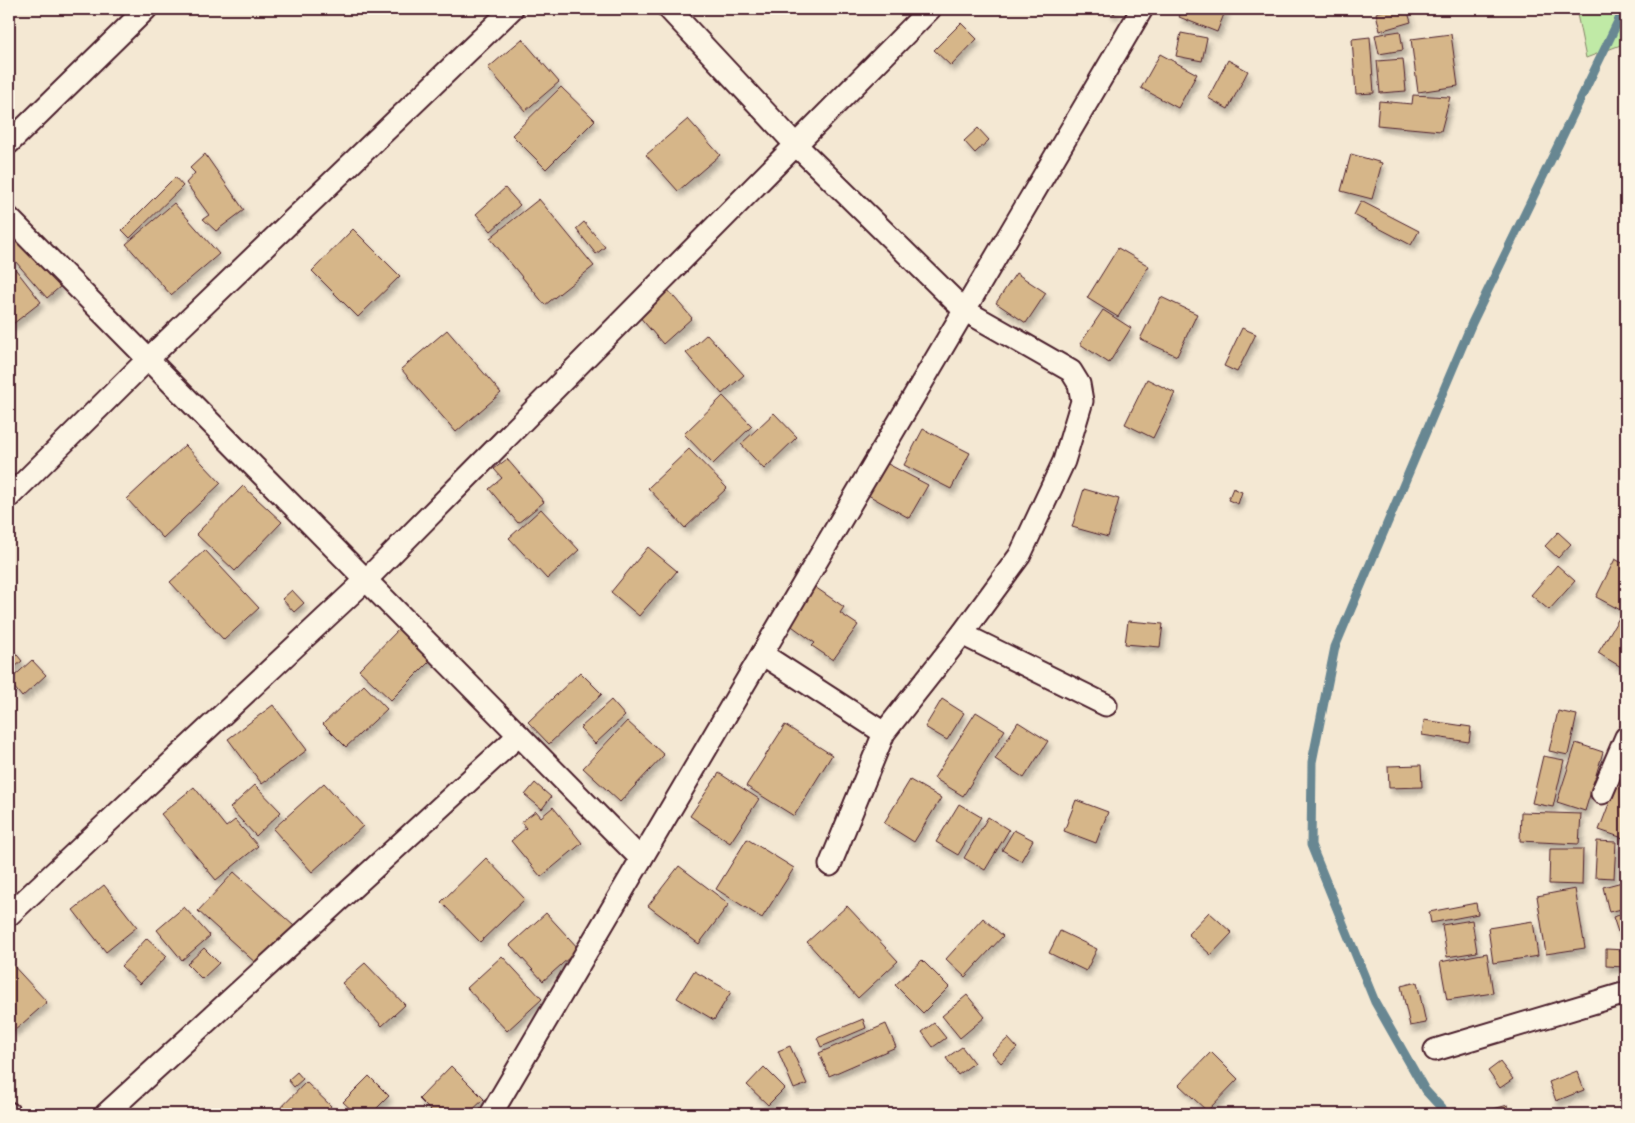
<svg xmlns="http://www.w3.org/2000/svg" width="1635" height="1123" viewBox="0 0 1635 1123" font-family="'Shantell Sans',sans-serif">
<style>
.green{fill:#c0eaa6;stroke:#858468}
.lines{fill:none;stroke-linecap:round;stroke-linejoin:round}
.stream{stroke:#688792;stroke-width:9}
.building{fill:#d6b689;stroke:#4a1f2b;filter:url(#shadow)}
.minor-casing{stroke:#4a1f2b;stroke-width:25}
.minor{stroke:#fcf5e5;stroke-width:21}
</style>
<defs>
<filter id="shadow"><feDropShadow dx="3" dy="5.5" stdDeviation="2.5" flood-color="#0004"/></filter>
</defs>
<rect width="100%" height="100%" fill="#f4e8d3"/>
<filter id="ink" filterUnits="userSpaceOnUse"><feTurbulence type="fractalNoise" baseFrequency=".02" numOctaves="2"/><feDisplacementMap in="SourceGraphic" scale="10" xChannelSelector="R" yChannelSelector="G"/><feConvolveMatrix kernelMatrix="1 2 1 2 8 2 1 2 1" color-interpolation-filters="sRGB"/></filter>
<g filter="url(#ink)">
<path class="green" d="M1576,9H1626V43L1586,58Z"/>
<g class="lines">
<path class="stream" d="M1447,1114L1425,1090L1375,1002L1311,845L1312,762L1335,647L1472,323L1624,9"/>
</g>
<g class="building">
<path d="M1108,9H1118L1114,14Z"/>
<path d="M1183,9H1226L1217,32L1179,17Z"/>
<path d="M1390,9H1407L1411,22L1380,31L1376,13Z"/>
<path d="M961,23L977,39L951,66L934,50Z"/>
<path d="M1400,31L1403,50L1379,54L1375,35Z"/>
<path d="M1181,33L1207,38L1202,61L1176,56Z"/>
<path d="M1451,34L1458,86L1418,92L1411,39Z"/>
<path d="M1370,37L1374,93L1356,94L1352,39Z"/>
<path d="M522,39L559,82L525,111L488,68Z"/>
<path d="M1160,54L1197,74L1178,108L1141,88Z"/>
<path d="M1403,59L1406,91L1380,93L1377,61Z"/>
<path d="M1228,60L1248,71L1228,109L1208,98Z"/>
<path d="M561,87L595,120L546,169L512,135Z"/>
<path d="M1413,95L1450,97L1441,131L1377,125L1379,101L1412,104Z"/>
<path d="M688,119L720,155L678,191L646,155Z"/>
<path d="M978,128L989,140L975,153L964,141Z"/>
<path d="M205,154L244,210L216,231L203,219L209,215L186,183L195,173L190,168Z"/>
<path d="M1351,154L1382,163L1372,199L1341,191Z"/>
<path d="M175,177L183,186L130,238L122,230Z"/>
<path d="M505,188L520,205L491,231L476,214Z"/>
<path d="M539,199L594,266L545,305L490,238Z"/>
<path d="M1361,201L1419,231L1411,245L1354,215Z"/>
<path d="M174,203L219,254L171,295L126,244Z"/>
<path d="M584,222L605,247L596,254L576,229Z"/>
<path d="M353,229L400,276L358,317L312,271Z"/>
<path d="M18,235L61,286L47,298L9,254V243Z"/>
<path d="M1118,248L1149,266L1118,317L1087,298Z"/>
<path d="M9,261L41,302L9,327Z"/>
<path d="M1016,273L1046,293L1026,323L996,303Z"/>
<path d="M668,290L692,318L663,344L638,315Z"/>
<path d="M1161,297L1197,314L1177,356L1140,339Z"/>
<path d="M1103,310L1131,328L1109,363L1080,344Z"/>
<path d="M1242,328L1256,334L1237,372L1224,366Z"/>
<path d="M447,330L501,393L456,432L401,369Z"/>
<path d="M707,334L744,375L722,394L686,353Z"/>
<path d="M1147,379L1175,393L1153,438L1125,424Z"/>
<path d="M723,396L752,426L713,464L684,434Z"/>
<path d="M774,413L797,437L764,469L741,444Z"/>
<path d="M923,429L970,453L951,489L904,465Z"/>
<path d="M185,445L221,483L163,538L127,499Z"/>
<path d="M689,449L727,488L685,528L648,488Z"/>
<path d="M507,459L544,502L518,523L489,489L502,478L494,469Z"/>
<path d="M886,463L928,485L909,518L868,495Z"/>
<path d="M243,486L282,522L235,571L196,534Z"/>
<path d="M1233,488L1242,492L1238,504L1228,500Z"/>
<path d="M1084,489L1119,499L1108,537L1072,527Z"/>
<path d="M541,509L579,550L547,579L509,538Z"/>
<path d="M1558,532L1571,544L1558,558L1545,546Z"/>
<path d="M648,547L677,571L639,616L611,592Z"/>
<path d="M205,550L259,608L224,640L170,582Z"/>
<path d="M1615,559L1626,565V613L1596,597Z"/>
<path d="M1557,565L1575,581L1549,610L1531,595Z"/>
<path d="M815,587L844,607L840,613L858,625L833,660L812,646L815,643L789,624L805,594L809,596Z"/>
<path d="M292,590L304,603L294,612L282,599Z"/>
<path d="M1619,618L1626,622V670L1598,653Z"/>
<path d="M1128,621L1163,624L1160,647L1125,644Z"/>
<path d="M401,627L433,658L391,700L359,670Z"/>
<path d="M9,645L22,661L9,672Z"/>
<path d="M32,660L46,675L22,697L9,681Z"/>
<path d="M580,672L602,694L549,744L528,722Z"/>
<path d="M364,685L387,709L346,747L323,724Z"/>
<path d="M942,699L964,713L947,740L925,727Z"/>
<path d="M611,700L625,716L595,744L580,728Z"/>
<path d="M273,705L307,750L262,784L228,739Z"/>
<path d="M1558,711L1577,715L1568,755L1549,751Z"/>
<path d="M976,712L1005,730L963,796L934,778Z"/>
<path d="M1424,720L1471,727L1469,742L1422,735Z"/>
<path d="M627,721L664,755L620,802L583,768Z"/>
<path d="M1018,722L1048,741L1024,778L995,759Z"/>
<path d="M785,725L832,755L794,816L746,786Z"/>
<path d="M1576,743L1603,752L1585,811L1557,802Z"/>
<path d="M1543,756L1564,760L1553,807L1532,803Z"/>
<path d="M1421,765L1422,787L1389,788L1388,766Z"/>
<path d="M719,773L759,799L730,843L690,816Z"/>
<path d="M910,780L941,798L914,842L884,823Z"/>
<path d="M1618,780L1626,783V839L1599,830Z"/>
<path d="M324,783L363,826L312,872L273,829Z"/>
<path d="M535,783L551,797L542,809L525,795Z"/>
<path d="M255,785L281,812L256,836L230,808Z"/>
<path d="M194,787L226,827L235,820L258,846L216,880L161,814Z"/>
<path d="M1076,800L1108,812L1096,843L1064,831Z"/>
<path d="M959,804L981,817L958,855L936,842Z"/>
<path d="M553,807L582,843L541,877L511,841L526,828L521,822L536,811L541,817Z"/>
<path d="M1521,812L1581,814L1579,844L1520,841Z"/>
<path d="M988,817L1009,830L985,870L964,858Z"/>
<path d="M1014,830L1033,840L1021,861L1002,850Z"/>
<path d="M747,839L794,868L762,918L716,889Z"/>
<path d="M1597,841L1616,842L1614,878L1595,877Z"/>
<path d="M1550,849H1583L1582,885L1549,884Z"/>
<path d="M486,858L525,899L480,942L441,902Z"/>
<path d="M679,866L729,904L699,944L648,906Z"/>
<path d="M234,872L294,926L258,965L198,911Z"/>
<path d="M1626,881V908L1609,912L1603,887Z"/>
<path d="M104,885L137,927L106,952L73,910Z"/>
<path d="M1575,889L1585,948L1546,954L1537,896Z"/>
<path d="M1476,903L1478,914L1431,923L1429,912Z"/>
<path d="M847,906L898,961L858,998L807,942Z"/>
<path d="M184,907L210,936L182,960L157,930Z"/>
<path d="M1209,912L1232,933L1211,955L1188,934Z"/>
<path d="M546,913L579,949L543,981L510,945Z"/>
<path d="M1623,914L1626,929L1618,932L1613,917Z"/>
<path d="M983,918L1003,936L965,977L946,959Z"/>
<path d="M1472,920L1477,952L1447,957L1442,925Z"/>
<path d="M1533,921L1538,956L1493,963L1488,928Z"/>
<path d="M1060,931L1097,949L1086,971L1049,953Z"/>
<path d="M147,938L167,956L140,984L121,966Z"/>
<path d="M204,948L219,963L202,979L187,964Z"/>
<path d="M1606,949L1626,950V967L1606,966Z"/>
<path d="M1487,953L1493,993L1447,1000L1440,962Z"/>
<path d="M502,956L542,999L507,1031L467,988Z"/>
<path d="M922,960L949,987L923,1013L895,985Z"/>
<path d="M9,961L47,1002L14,1031L9,1025Z"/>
<path d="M365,963L405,1005L382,1026L342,983Z"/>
<path d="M694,971L731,992L714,1020L677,998Z"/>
<path d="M1417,982L1426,1023L1410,1026L1401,986Z"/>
<path d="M967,995L985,1017L960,1038L942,1016Z"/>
<path d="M863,1019L866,1028L821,1047L817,1038Z"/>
<path d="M934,1023L946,1038L933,1047L922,1032Z"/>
<path d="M886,1024L896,1047L829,1076L819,1053Z"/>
<path d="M1008,1038L1017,1048L1001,1063L992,1053Z"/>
<path d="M790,1046L807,1084L794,1089L778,1051Z"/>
<path d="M962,1047L974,1063L958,1075L946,1058Z"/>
<path d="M1211,1052L1238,1079L1207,1111L1179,1085Z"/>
<path d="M1500,1062L1513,1079L1500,1088L1488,1071Z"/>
<path d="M451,1066L484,1099L468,1114H434L419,1099Z"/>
<path d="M764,1067L785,1088L768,1105L747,1085Z"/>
<path d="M1577,1071L1584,1090L1556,1101L1549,1082Z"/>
<path d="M297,1072L303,1079L294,1087L288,1080Z"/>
<path d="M369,1076L389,1096L371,1114H356L343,1102Z"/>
<path d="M306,1082L331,1106L324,1114H275Z"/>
<path d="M1508,1105L1510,1114H1494L1493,1109Z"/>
<path d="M1599,1107L1604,1114H1587Z"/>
</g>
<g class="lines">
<g class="minor-casing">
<g id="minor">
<path d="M669,9L795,144L964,310L1071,371L1079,384L1082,401L1064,461L1020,555L962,634L884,733L830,865"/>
<path d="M9,143L146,9"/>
<path d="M9,218L641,859"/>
<path d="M9,497L148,359L512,9"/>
<path d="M962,634L1106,705"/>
<path d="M762,654L884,733"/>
<path d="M1602,793L1626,737"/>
<path d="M9,915L366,580L930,9"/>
<path d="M1435,1050L1626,993"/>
<path d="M9,1113L10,1114"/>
<path d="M106,1114L519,735"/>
<path d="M491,1114L1142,9"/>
</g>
</g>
<use href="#minor" class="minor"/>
</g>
</g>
<rect width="1635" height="1123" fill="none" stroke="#fcf5e5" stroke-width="30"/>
<rect x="15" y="15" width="1605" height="1093" fill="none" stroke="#4a1f2b" stroke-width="2" filter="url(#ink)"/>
</svg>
